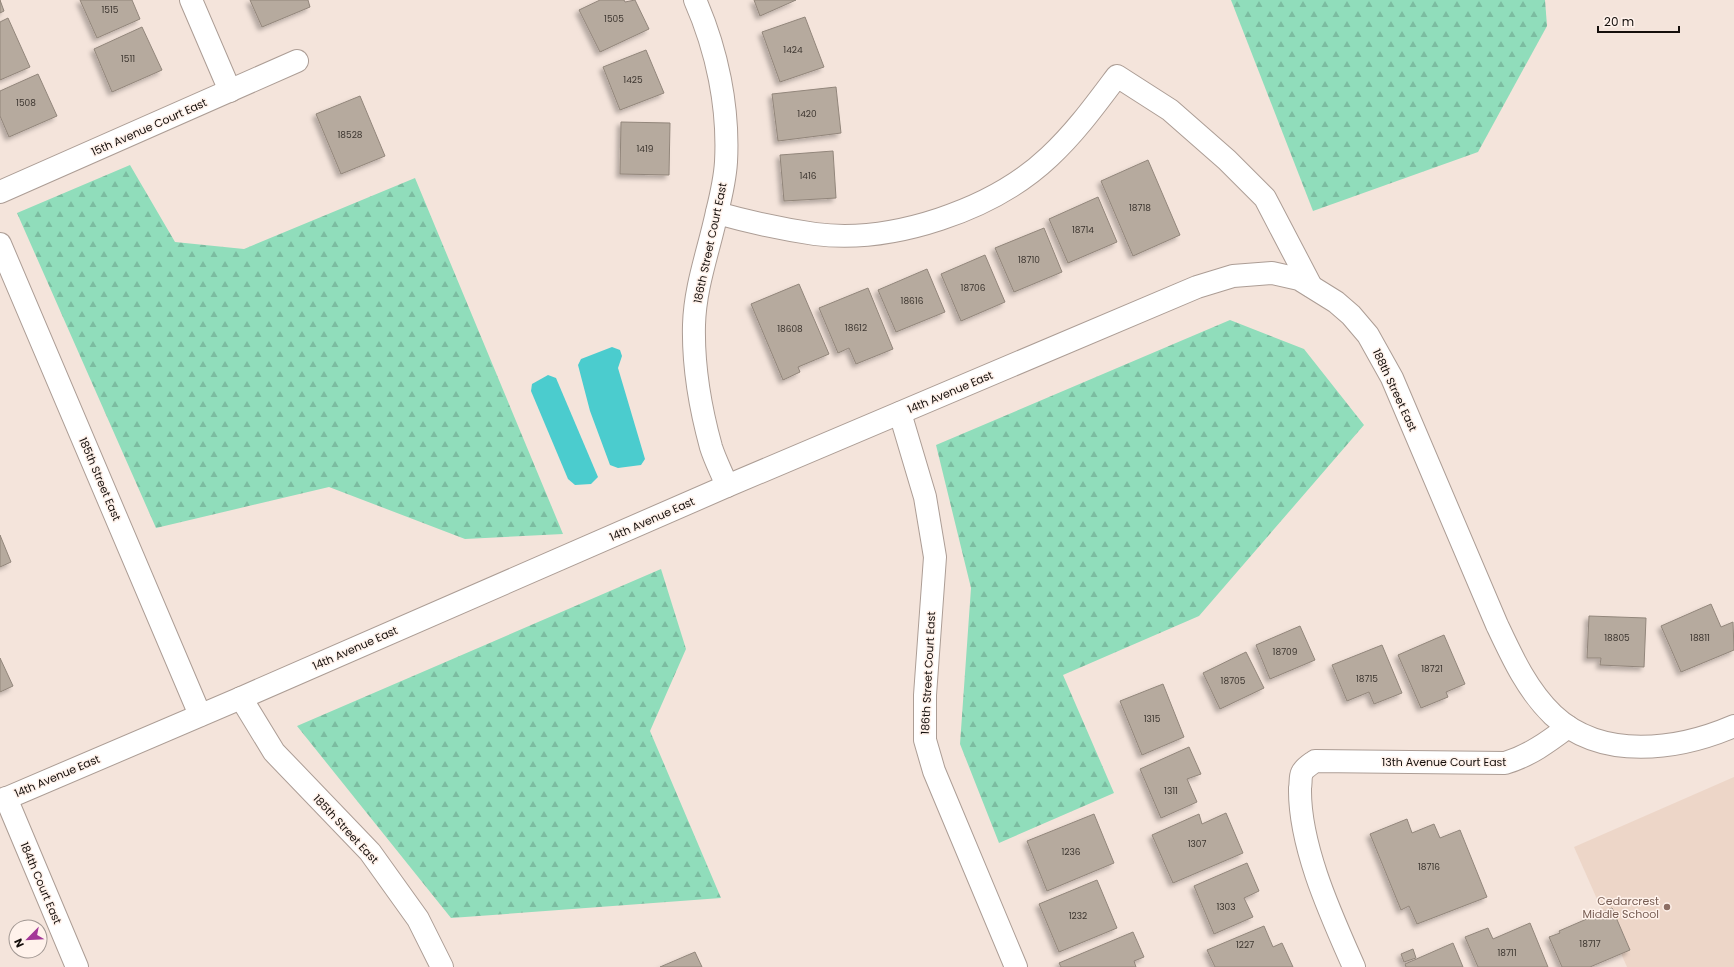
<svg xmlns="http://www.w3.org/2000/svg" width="1734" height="967" viewBox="0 0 1734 967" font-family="Poppins,sans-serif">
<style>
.built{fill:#edd6c8}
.forest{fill:url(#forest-firs)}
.water{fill:#4bccce}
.building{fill:#b6aa9e;stroke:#92867b;filter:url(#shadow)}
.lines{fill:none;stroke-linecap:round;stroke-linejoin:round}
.minor-casing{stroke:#ac9d95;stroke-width:24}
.tertiary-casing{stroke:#ac9d95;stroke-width:24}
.minor{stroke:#fff;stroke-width:22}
.tertiary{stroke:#fff;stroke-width:22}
.education-dot{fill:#8d6e63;stroke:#fff2eb;stroke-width:1.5}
.labels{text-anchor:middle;stroke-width:3;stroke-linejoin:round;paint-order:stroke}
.number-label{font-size:9px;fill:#3d3630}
.street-label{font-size:11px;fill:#150f0c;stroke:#fff2eb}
.education-label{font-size:11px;fill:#785e54;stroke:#fff2eb;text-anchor:end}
</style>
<defs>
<pattern id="forest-firs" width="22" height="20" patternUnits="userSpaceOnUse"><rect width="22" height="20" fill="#90ddbb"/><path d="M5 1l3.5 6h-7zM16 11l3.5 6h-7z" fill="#7bbca0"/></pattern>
<filter id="shadow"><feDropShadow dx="-3.5" dy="3.5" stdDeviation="2" flood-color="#0004"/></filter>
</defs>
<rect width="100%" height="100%" fill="#f4e4db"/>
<path class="built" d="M1734,777V967H1627L1574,847Z"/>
<g class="forest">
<path d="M1231,0H1545L1547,26L1478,152L1313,211Z"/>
<path d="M130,165L175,242L244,249L415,178L563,534L465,539L329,487L156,528L17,213Z"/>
<path d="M1230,320L1304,349L1364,425L1199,616L1063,675L1114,793L999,843L960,744L971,588L936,445Z"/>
<path d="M661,569L686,649L650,731L721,898L451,918L297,726Z"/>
</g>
<g class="water">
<path d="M612,347L620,350L622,356L618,368L645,459L641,465L618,468L610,465L590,411L578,365L581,359Z"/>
<path d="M548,375L556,378L598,477L591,484L575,485L568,479L531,391L532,384Z"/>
</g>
<g class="building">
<path d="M0,0L4,11L0,13Z"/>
<path d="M80,0H132L140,19L97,38Z"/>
<path d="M250,0H308L310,7L262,27Z"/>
<path d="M600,0H624L625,2L635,0L649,29L600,52L579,10Z"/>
<path d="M754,0H796L760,16Z"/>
<path d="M805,17L824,67L780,82L762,32Z"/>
<path d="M8,18L30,67L0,80V22Z"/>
<path d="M142,27L162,70L112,92L94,49Z"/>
<path d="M646,50L664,93L620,110L603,67Z"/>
<path d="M38,74L57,116L9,137L0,116V91Z"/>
<path d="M836,87L841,133L778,141L772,94Z"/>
<path d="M360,96L385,156L341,174L316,114Z"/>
<path d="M621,122L670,123L669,175L620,174Z"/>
<path d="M833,151L836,198L784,201L780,155Z"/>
<path d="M1148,160L1180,235L1133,256L1101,181Z"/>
<path d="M1098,197L1117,242L1068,263L1049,219Z"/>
<path d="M1044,228L1062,272L1014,292L995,248Z"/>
<path d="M985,255L1005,302L961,321L941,274Z"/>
<path d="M927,269L945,312L896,332L878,290Z"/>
<path d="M799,284L829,354L798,367L800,372L783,380L751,304Z"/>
<path d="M868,288L893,349L856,364L849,348L838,353L819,308Z"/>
<path d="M0,535L11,562L0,567Z"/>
<path d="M1711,604L1721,627L1733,622L1734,650L1681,672L1661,626Z"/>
<path d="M1589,616L1646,618L1644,667L1600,665L1601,658H1587Z"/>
<path d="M1300,626L1315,660L1270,679L1256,645Z"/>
<path d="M1444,635L1465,684L1446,692L1448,697L1421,708L1398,655Z"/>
<path d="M1382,645L1402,693L1374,704L1369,692L1347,701L1332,665Z"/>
<path d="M1246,652L1264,688L1220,709L1203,673Z"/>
<path d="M0,658L13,686L0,692Z"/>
<path d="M1163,684L1184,737L1142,755L1120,701Z"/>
<path d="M1189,747L1201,774L1187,779L1197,802L1161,818L1140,769Z"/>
<path d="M1226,813L1243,853L1173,883L1152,835L1199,814L1202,824Z"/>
<path d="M1094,814L1114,863L1047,891L1027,841Z"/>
<path d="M1407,819L1412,833L1434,824L1440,838L1460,830L1487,897L1417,924L1409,906L1401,910L1370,834Z"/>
<path d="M1247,863L1259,891L1244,898L1253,917L1214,934L1194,886Z"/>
<path d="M1097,880L1117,928L1059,952L1039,904Z"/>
<path d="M1612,908L1630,950L1590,967H1562L1549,937L1560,933L1559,931Z"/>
<path d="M1530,923L1548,967H1478L1465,937L1488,928L1493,939Z"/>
<path d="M1264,926L1273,947L1282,943L1293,967H1215L1207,950Z"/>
<path d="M1133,932L1144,957L1134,961L1136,967H1061L1059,963Z"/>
<path d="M1453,943L1463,967H1406L1405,964Z"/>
<path d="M1413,949L1416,958L1404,962L1401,954Z"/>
<path d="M695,952L702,967H660Z"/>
</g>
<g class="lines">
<g class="minor-casing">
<g id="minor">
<path d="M191,0L230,91"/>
<path d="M695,0C717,50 729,107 726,162C725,178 721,196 717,212C709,250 695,286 694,325C693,366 700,407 711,447C715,460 722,473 727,486"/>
<path d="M0,192L297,61"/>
<path d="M717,213C749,222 782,229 815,234C892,244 993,210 1049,157C1075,133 1096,104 1117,76L1170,110L1227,160L1265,198L1311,286"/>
<path d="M0,244L200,715"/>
<path d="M900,413L925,497L935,557L925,695V740L934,771L1016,967"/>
<path d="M241,698L274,752L370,852L418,919L442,967"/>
<path d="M6,798L77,967"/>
<path d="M1354,967C1331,915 1299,846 1300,788C1301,784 1300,777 1302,773C1304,768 1311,764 1315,761L1505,763C1529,756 1548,742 1568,727"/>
</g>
</g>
<g class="tertiary-casing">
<path id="tertiary" d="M0,801L241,698L727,486L1197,287L1233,276L1272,273L1299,279L1336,302L1351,315L1368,335L1392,378L1497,625C1512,657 1527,690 1553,715C1602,761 1678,750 1734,726"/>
</g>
<use href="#minor" class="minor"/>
<use href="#tertiary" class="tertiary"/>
</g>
<circle class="education-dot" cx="1667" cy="907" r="4"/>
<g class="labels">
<g class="number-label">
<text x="110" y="13">1515</text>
<text x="614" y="22">1505</text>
<text x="793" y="53">1424</text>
<text x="128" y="62">1511</text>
<text x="633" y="83">1425</text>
<text x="26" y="106">1508</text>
<text x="807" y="117">1420</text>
<text x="350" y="138">18528</text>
<text x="645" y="152">1419</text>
<text x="808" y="179">1416</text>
<text x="1140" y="211">18718</text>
<text x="1083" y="233">18714</text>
<text x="1029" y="263">18710</text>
<text x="973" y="291">18706</text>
<text x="912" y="304">18616</text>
<text x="856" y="331">18612</text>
<text x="790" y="332">18608</text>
<text x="1617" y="641">18805</text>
<text x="1700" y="641">18811</text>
<text x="1285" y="655">18709</text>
<text x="1432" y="672">18721</text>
<text x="1367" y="682">18715</text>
<text x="1233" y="684">18705</text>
<text x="1152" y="722">1315</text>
<text x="1171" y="794">1311</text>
<text x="1197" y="847">1307</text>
<text x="1071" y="855">1236</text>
<text x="1429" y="870">18716</text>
<text x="1226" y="910">1303</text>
<text x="1078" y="919">1232</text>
<text x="1590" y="947">18717</text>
<text x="1245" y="948">1227</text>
<text x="1507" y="956">18711</text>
</g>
<g class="street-label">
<text transform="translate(149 127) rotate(-24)" y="4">15th Avenue Court East</text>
<text transform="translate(710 243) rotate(-78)" y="4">186th Street Court East</text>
<text transform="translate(1395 390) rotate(65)" y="4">188th Street East</text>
<text transform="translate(950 392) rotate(-23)" y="4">14th Avenue East</text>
<text transform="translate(100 479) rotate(67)" y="4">185th Street East</text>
<text transform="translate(652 519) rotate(-24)" y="4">14th Avenue East</text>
<text transform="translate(355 648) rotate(-24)" y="4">14th Avenue East</text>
<text transform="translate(928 673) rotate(-87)" y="4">186th Street Court East</text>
<text x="1444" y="766">13th Avenue Court East</text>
<text transform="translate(57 776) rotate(-23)" y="4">14th Avenue East</text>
<text transform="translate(346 829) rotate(47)" y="4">185th Street East</text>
<text transform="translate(41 883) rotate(67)" y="4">184th Court East</text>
</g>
<g class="education-label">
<text x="1659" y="905">Cedarcrest<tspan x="1659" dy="13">Middle School</tspan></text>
</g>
</g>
<g transform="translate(28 939) rotate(246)"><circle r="19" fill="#fff2eb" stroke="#a19792"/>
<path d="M0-3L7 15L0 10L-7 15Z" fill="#a43898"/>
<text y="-6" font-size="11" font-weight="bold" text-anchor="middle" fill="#150f0c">N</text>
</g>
<path d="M1598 26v6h81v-6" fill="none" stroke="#150f0c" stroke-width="2"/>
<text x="1604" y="26" font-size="12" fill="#150f0c" stroke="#fff2eb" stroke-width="3" paint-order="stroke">20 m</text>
</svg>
